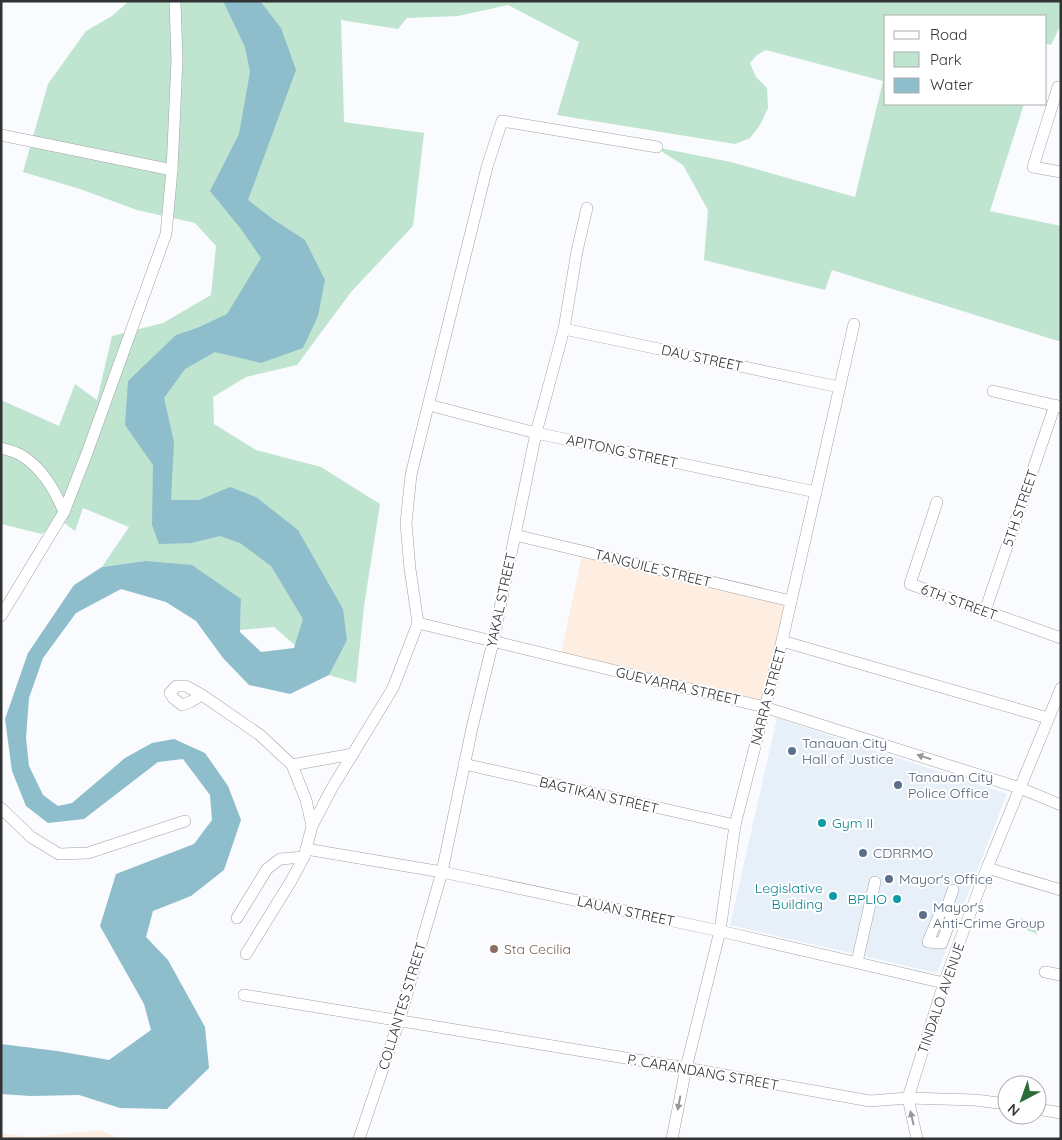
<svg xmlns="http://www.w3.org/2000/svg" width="1062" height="1140" viewBox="0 0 1062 1140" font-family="Quicksand,sans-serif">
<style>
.built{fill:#e7f0f8}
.education{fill:#feeee2}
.green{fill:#bfe4cf}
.water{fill:#8ebdcb}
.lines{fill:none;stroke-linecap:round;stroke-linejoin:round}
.minor-casing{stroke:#a0a2a5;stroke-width:12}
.minor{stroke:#fff;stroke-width:11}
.oneway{fill:#989899}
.service-dot{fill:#5c6f8a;stroke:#fff;stroke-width:2}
.culture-dot{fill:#0f9aa8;stroke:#fff;stroke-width:2}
.education-dot{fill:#8d6e63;stroke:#fff;stroke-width:2}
.labels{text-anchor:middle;stroke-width:4;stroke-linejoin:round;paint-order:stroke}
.street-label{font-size:14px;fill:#313233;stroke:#fff}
.service-label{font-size:14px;fill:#4e5e75;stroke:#fff;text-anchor:start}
.culture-label{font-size:14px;fill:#0d838f;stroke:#fff;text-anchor:end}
.education-label{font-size:14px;fill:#785e54;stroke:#fff;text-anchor:start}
</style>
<rect width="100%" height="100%" fill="#f9fbfe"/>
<path class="built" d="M777,718L1007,794L937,973L730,925Z"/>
<g class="education">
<path d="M583,551L791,601L764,707L560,658Z"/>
<path d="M99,1130L124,1139H1V1133L31,1137Z"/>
</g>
<g class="green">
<path d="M129,1H1061V24L1051,45L1046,44V16H886V104H1024L990,211L1061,226V342L832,270L825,290L704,260L708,210L683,165L655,147L731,162L855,197L883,81L766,50L757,55L750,63L756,77L767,88L768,108L760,125L750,138L735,144L557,115L579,42L508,5L458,16L407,18L398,29L341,20L344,122L424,133L413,226L351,292L297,365L246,377L213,397L214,424L256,450L321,467L380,504L364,606L356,683L329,675L274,627L240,630L241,599L144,561L102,567L129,527L83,508L75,531L59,519L42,534L1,524V400L59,426L75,384L97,400L112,336L163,323L211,295L216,246L195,223L137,210L80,189L23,172L48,84L86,31L112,16Z"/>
<path d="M1021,918L1040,925L1037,934L1017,926Z"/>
</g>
<path class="water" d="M223,1H260L281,28L296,70L248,200L274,220L305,240L325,280L318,316L303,348L261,363L215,352L185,369L164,398L174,442L171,500H199L230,487L256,497L298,530L343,609L347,640L329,675L290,694L249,685L223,658L196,621L166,602L121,589L76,613L43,658L29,698L26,738L29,766L43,795L58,806L72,803L125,758L152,743L174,739L205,753L228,786L241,820L224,870L191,896L153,911L146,937L168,960L205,1027L209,1068L167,1109L120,1108L79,1095L31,1096L1,1094V1044L57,1051L109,1060L151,1030L144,1004L100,926L116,874L194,844L212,820L210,795L183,759L158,762L84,819L48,823L26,806L12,771L5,719L28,653L74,585L102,567L145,561L192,565L241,599L240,632L261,652L294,648L303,619L271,566L240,543L220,536L191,543L159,544L152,525L153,465L125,425L128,381L176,335L197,328L227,314L261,258L241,229L210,191L239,134L250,72L245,47Z"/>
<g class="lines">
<g class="minor-casing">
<g id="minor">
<path d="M1061,87H1058L1033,167L1061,172"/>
<path d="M1,135L172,170"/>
<path d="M564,329L839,387"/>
<path d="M993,391L1061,407"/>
<path d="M429,405L536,433L816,492"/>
<path d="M1,448C8,450 18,452 24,457C43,470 55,490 64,512L1,616"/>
<path d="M937,502L910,584L1061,638"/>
<path d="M64,512L87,453L166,234L172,170L177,60L175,1"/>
<path d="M515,535L791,601"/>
<path d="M985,611L1055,405"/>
<path d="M418,623L764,707L1020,788L1061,805"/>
<path d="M782,641L1048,718"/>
<path d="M202,695L190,702L182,705L173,698L170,693L176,686H186L202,695L260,735L292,765L306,800L312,826"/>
<path d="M464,764L735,825"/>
<path d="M292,765L353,754"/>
<path d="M1,808L31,837L59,854L88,853L185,821"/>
<path d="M306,849L442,872L720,931L944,983"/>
<path d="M987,868L1061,890"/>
<path d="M946,910L952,915L942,943L928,942L940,913L946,910L953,890"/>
<path d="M237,918L267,869L280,859L304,857"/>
<path d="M246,954L291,881L304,857L312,826L332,788L393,688L418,623L410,569L406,523L411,475L487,167L502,121L657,147"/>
<path d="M857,962L875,882"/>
<path d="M1045,972L1061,975"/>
<path d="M244,995L686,1068L870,1101L908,1098L975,1100L1007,1104"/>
<path d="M1037,1109L1061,1113"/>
<path d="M359,1139L399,1021L442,872L472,728L493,642L536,433L564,329L577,251L587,208"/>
<path d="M672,1139L686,1068L720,931L735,825L782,641L854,324"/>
<path d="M917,1139L908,1098L944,983L987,868L1061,688"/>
</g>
</g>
<use href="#minor" class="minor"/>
</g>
<defs><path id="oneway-solid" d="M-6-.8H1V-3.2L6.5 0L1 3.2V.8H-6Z" transform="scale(1.25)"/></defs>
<g class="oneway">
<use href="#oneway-solid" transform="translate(924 757) rotate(-163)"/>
<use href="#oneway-solid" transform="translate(679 1103) rotate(101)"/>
<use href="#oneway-solid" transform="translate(912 1118) rotate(-103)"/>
</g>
<g class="service-dot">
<circle cx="792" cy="751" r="5"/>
<circle cx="898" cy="785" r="5"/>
<circle cx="863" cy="853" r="5"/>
<circle cx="889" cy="879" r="5"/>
<circle cx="923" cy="915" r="5"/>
</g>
<g class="culture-dot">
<circle cx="822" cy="823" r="5"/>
<circle cx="833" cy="896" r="5"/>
<circle cx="897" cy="899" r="5"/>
</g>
<circle class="education-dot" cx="494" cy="949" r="5"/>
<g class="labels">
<g class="street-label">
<text transform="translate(702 358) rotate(12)" y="5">DAU STREET</text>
<text transform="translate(622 451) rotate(12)" y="5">APITONG STREET</text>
<text transform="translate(1020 508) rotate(-71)" y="5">5TH STREET</text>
<text transform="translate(653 568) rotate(14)" y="5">TANGUILE STREET</text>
<text transform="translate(501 600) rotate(-78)" y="5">YAKAL STREET</text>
<text transform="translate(959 602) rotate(20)" y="5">6TH STREET</text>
<text transform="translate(678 686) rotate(13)" y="5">GUEVARRA STREET</text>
<text transform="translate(768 696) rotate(-75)" y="5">NARRA STREET</text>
<text transform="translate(599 795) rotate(13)" y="5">BAGTIKAN STREET</text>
<text transform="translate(626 911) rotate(12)" y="5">LAUAN STREET</text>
<text transform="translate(941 998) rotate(-71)" y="5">TINDALO AVENUE</text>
<text transform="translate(402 1006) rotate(-73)" y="5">COLLANTES STREET</text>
<text transform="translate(703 1072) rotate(10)" y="5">P. CARANDANG STREET</text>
</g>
<g class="service-label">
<text x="802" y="748">Tanauan City<tspan x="802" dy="16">Hall of Justice</tspan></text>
<text x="908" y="782">Tanauan City<tspan x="908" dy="16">Police Office</tspan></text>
<text x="873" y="858">CDRRMO</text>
<text x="899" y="884">Mayor's Office</text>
<text x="933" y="912">Mayor's<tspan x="933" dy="16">Anti-Crime Group</tspan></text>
</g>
<g class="culture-label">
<text x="832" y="828" text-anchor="start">Gym II</text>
<text x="823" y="893">Legislative<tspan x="823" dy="16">Building</tspan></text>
<text x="887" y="904">BPLIO</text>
</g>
<g class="education-label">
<text x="504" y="954">Sta Cecilia</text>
</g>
</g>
<rect width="1062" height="1140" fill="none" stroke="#313233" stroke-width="5"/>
<rect x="884" y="15" width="162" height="90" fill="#ffffff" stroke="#adadad"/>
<rect x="894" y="31" width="25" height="8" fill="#ffffff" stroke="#adadad"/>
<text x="930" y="40" font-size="15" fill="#313233">Road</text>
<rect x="894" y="52" width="25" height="15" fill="#bfe4cf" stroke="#adadad"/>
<text x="930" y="65" font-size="15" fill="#313233">Park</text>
<rect x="894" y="78" width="25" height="15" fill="#8ebdcb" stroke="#adadad"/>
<text x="930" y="90" font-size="15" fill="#313233">Water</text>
<g transform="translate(1022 1100) rotate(221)"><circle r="24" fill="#ffffff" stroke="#adadad"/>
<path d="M0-4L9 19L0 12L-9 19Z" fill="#2a6d37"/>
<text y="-8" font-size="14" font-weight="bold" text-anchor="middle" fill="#313233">N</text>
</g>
</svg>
